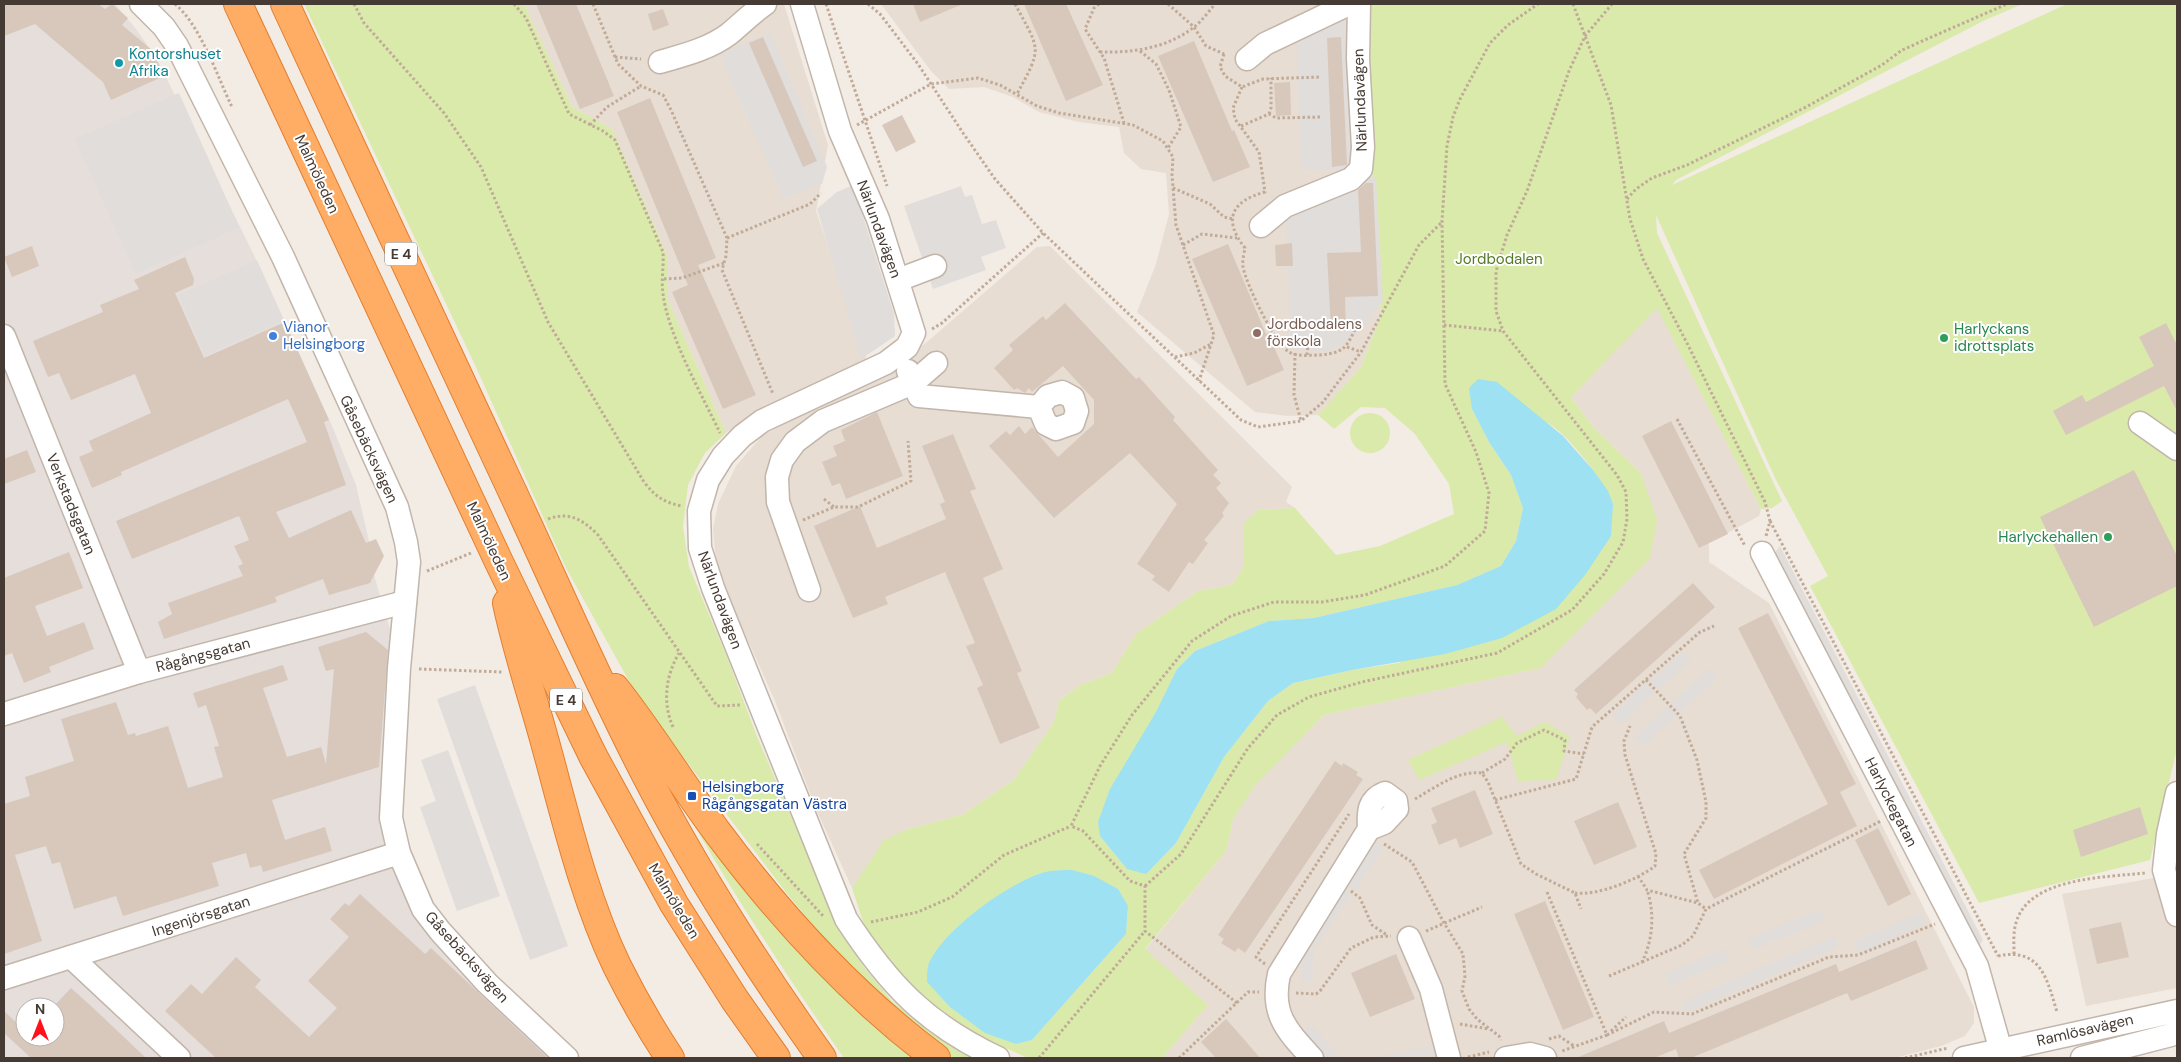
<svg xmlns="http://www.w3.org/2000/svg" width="2181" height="1062" viewBox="0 0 2181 1062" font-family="'DM Sans',sans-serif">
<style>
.residential{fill:#e7ddd2}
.industrial{fill:#e5deda;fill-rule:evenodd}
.green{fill:#d9eaab;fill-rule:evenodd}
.parking{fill:#e1ddda}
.water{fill:#9de1f3}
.building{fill:#d8c8bc}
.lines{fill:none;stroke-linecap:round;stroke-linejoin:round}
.minor-casing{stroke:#c2b5aa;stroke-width:25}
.highway-casing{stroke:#e47e2e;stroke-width:30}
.path{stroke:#c1aa97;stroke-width:3;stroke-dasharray:2.5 2.5;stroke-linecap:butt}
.minor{stroke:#fff;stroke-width:22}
.highway{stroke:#ffad64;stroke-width:28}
.culture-dot{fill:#0f9aa8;stroke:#fff;stroke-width:2}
.education-dot{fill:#8d6e63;stroke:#fff;stroke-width:2}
.shop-dot{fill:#3f7fe0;stroke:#fff;stroke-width:2}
.leisure-dot{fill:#2e9e5b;stroke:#fff;stroke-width:2}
.transit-dot{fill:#1a4fb4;stroke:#fff;stroke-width:2}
.labels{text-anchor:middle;stroke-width:4;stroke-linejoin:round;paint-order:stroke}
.shield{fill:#fff;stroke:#7e7671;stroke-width:1}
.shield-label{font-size:14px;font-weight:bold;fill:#463b34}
.culture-label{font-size:15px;fill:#0d838f;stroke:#fff;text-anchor:start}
.street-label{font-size:15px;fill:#463b34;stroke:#fff}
.park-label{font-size:15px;fill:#557a25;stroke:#fff}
.education-label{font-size:15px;fill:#785e54;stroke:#fff;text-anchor:start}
.shop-label{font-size:15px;fill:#366cbe;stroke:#fff;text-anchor:start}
.leisure-label{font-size:15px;fill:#27864d;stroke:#fff;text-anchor:start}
.transit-label{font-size:15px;fill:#164399;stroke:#fff;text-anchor:start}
</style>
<rect width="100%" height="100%" fill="#f3ece5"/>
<g class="residential">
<path d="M524,4H784L828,145L816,211L866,357L861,366L763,409L726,433L667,298V255L612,129L572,107Z"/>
<path d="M881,4H1371L1369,119L1381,316L1361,367L1318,415L1288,416L1255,412L1137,312L1156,264L1169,214L1166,173L1141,169L1124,153L1119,127L1079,122L1039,112L1013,97L984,87L949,89L931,71Z"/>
<path d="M1050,246L1292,487L1286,502L1295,508L1258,510L1243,525V568L1232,585L1198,591L1136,634L1112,673L1080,685L1059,701L1054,722L1014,780L962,815L908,829L885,840L852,888L816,809L775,701L738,618L716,561L713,529L718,504L736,466L762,436L795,418L871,382L927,342L1037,247Z"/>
<path d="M1657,307L1761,509L1759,516L1709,543V562L1769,603L1974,1007V1023L1965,1036L1941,1046L1894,1058H1162L1208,1005L1145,950L1226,851L1233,819L1255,784L1324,715L1541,668L1641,473L1593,427L1571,397Z"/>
<path d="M2177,874V988L2086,1006L2062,894Z"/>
</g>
<path class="industrial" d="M4,4H115L136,29L157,59L252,251L333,428L356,485L369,541L374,575L395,646L383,724L387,818L438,928L580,1058H4ZM25,1007H55V1037H25Z"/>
<g class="green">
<path d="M304,4H524L572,107L612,129L667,255V298L726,433L705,453L688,485L683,527L689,567L727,657L756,734L838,926L864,967L892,1001L930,1032L974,1058H954L934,1046L842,960L788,895L639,699L566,568L475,365Z"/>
<path d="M1371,4H2023L1985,20L1676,180L1672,185L2067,4H2177V749L2150,860L1979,903L1810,586L1828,576L1776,480L1656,215L1657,233L1782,501L1772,508L1761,509L1657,308L1571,397L1593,427L1641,473L1657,520L1650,558L1541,668L1324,715L1256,784L1233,819L1226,851L1145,949L1208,1005L1162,1058H1028L994,1043L935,1010L897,974L866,931L852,888L884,840L908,829L962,815L1014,780L1054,722L1059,701L1080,685L1112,673L1136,634L1198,591L1232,585L1243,568V524L1258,510L1295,508L1336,555L1380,546L1454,514L1449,484L1415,434L1385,408L1361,407L1334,429L1318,415L1361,367L1381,316L1369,119ZM1472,409C1496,414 1522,416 1545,422C1565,429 1606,484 1613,504L1399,663L1352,670L1293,683L1268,701L1224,757L1176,843L1146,873L1127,869L1100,836L1177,669L1195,651L1269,621L1314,618L1457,585L1501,566L1516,541L1523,508L1511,475L1489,442ZM1128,907L1126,934L1032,1040L1016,1044Z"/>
<circle cx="1370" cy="433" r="20"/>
<path d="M1502,717L1517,736L1545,722L1570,737L1556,780L1518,781L1507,742L1419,780L1408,760Z"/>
<path d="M669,780L920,1058H844C781,968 721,876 669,780Z"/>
</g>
<g class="parking">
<path d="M1345,19L1354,169L1301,170L1296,35Z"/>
<path d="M770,32L827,167L822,184L783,199L720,55Z"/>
<path d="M179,93L239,227L136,274L75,139Z"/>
<path d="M1376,177L1383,300L1362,331L1330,351L1291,350L1286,217L1361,178Z"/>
<path d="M853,185L894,314L895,336L861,359L817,209L837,192Z"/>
<path d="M961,186L965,197L972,195L982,224L996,220L1006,248L981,257L986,270L933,289L904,206Z"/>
<path d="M257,260L284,320L205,355L179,295Z"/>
<path d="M1780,546L1983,940L1974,952L1770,559Z"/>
<path d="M1683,651L1691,660L1658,690L1650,680Z"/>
<path d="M1710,669L1718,678L1679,713L1671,703Z"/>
<path d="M1646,683L1655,692L1621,724L1612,714Z"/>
<path d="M475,685L568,946L530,960L437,699Z"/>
<path d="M1668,706L1676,715L1643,746L1634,737Z"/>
<path d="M448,750L500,896L457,911L420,807L436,801L421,760Z"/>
<path d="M1374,840L1384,848L1355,891L1344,883Z"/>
<path d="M1341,888L1352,895L1315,949L1305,942Z"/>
<path d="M1820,909L1825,921L1752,950L1747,939Z"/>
<path d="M1921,912L1926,924L1859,953L1854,941Z"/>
<path d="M1834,936L1839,947L1686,1013L1681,1002Z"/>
<path d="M1303,949L1314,950L1312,981H1301Z"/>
<path d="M1724,949L1729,961L1669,986L1664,974Z"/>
<path d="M1311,1024L1340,1058H1322L1301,1033Z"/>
<path d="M1440,1044L1443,1056L1371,1058Z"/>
</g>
<g class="water">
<path d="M1478,379L1497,382L1563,436L1593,470L1608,491L1613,504L1611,536L1585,575L1556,609L1502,638L1445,654L1352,670L1293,683L1268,701L1224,757L1176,843L1146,874L1127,869L1100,836L1098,822L1110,789L1156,712L1177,669L1195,651L1269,621L1314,618L1457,585L1501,566L1516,541L1523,508L1511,475L1489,442L1472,409L1469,388Z"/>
<path d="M1072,870L1094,876L1118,889L1128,906L1126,934L1032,1040L1016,1044L985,1033L950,1007L927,982C927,977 927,969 929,963C944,930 1007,884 1042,873C1051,870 1063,870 1072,870Z"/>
</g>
<g class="building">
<path d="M4,4H98L105,9L112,4L128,18L122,25L152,50L164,76L111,100L103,82L35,24L4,36Z"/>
<path d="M536,4H576L614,96L580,109Z"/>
<path d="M913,4H963L920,22Z"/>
<path d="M1024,4H1066L1103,85L1066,101Z"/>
<path d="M663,9L669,25L653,31L648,14Z"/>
<path d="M763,37L817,161L803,167L749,43Z"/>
<path d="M1341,37L1347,165L1332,167L1327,38Z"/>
<path d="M1194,41L1232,131L1234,130L1250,167L1213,182L1158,56Z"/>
<path d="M1290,82L1291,115L1276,116L1274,83Z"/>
<path d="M650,98L716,258L698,265L756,395L723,409L672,292L688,285L617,112Z"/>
<path d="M902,115L916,142L896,152L882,125Z"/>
<path d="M1366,183H1373L1378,296L1345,297L1346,331H1331L1327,253L1361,252L1358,190Z"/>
<path d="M1292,243L1293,266H1276L1275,245Z"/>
<path d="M1228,244L1266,334L1268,333L1284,370L1247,386L1192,259Z"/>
<path d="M32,246L39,266L12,277L4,257Z"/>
<path d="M185,257L194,279L193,285L175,293L204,358L285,322L329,420L324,422L346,485L276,512L289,538L351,510L366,543L376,539L384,556L370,583L329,595L323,579L275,597L277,602L164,639L158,622L172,614L168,603L243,576L238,566L243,564L234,546L249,540L239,516L132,559L116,521L307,442L288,399L121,472L122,475L92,488L79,457L93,451L89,441L151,413L135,374L71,400L59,373L48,377L33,341L103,312L100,305L139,289L134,280Z"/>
<path d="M1065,303L1136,379L1139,377L1175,417L1173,420L1218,470L1213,475L1221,483L1216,488L1229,503L1222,513L1224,516L1204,540L1208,543L1193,564L1189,562L1169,592L1152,580L1155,576L1137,564L1177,504L1130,453L1054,518L989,446L1006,431L1010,435L1019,426L1025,434L1032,427L1058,457L1094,424V400L1063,366L1032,392L1029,388L1025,393L1017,388L1014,390L994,368L1013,350L1009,345L1043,316L1046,320Z"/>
<path d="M2166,323L2177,345V411L2164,386L2066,435L2053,411L2082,395L2086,402L2154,366L2139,337Z"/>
<path d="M877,412L903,476L846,499L840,483L832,486L822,462L837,456L833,446L845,441L841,430Z"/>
<path d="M1671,421L1728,534L1699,548L1642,436Z"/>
<path d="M953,434L976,489L970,491L1003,569L983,578L1022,671L1017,673L1040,728L1000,744L977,688L983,685L966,646L975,643L945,572L885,597L888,604L853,618L814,526L860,506L877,548L946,519L940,504L945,502L922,446Z"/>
<path d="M27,450L36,472L4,484V459Z"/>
<path d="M2134,470L2177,556V586L2094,627L2040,517Z"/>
<path d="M69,552L83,588L35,606L47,636L84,622L94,649L49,667L51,672L24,683L12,653L4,656V578Z"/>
<path d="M1693,583L1715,607L1596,714L1590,708L1587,710L1576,697L1578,694L1574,690Z"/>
<path d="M1768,613L1856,784L1840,792L1857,826L1714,899L1699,870L1828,804L1738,628Z"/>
<path d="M366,632L388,650L379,767L272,800L285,840L325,827L332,851L263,872L261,865L250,868L246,853L212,863L219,886L123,916L116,896L74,909L60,862L52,864L46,846L15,855L42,941L4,954V804L30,796L25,777L74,761L61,719L116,702L128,735L135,733L136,736L168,726L188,788L223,777L214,747L219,746L206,705L198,708L193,693L283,665L288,680L263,688L287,757L321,747L326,764L334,669L326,671L318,647Z"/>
<path d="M1335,761L1342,766L1343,763L1358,772L1356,775L1363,779L1245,953L1238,948L1235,952L1221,943L1224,939L1218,935Z"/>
<path d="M1475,790L1493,834L1460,848L1456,838L1439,845L1431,825L1437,822L1431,808Z"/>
<path d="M1618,802L1637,847L1594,865L1574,821Z"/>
<path d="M2140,807L2148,834L2081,857L2073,830Z"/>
<path d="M1878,828L1911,894L1888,906L1855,840Z"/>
<path d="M360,894L425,954L431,948L548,1058H216L165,1011L191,984L202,994L236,957L261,980L255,987L309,1037L337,1008L308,981L349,937L330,919L345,903L349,906Z"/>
<path d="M1545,901L1594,1017L1563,1030L1514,914Z"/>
<path d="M2121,922L2129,957L2097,964L2089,929Z"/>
<path d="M1916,940L1928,969L1851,1001L1847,993L1691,1058H1679L1676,1049L1654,1058H1576L1664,1021L1669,1033L1836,964L1839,972Z"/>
<path d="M1396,954L1415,999L1370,1017L1351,973Z"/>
<path d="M71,988L91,1006L146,1058H31L4,1033V1011L25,1031V1037H55V1005Z"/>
<path d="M1226,1019L1242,1037L1260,1058H1216L1201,1042Z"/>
</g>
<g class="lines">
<g class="minor-casing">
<g id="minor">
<path d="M141,4L164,27L177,46L283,257L397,507L406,542L409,562L399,668L391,818L399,853L423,909L440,931L487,983L567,1058"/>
<path d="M802,4L840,131L878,219L914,333L907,347L886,363L762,421L742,436L723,456L708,480L699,511L700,548L713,588L846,919C889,985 926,1024 998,1058"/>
<path d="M1247,59L1265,44L1349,4"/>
<path d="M660,62C684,55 709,49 729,34C741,24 752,13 765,4"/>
<path d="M1261,226L1285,206L1351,179L1361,169L1363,147L1358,59L1359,4"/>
<path d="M898,280L935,266"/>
<path d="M4,336L139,672"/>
<path d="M908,371L919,396L1039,407L1046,424L1056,429L1073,423L1077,411L1073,398L1062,392L1048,396L1039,407"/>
<path d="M2140,423L2177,449"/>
<path d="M1762,553L1977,966L2003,1058"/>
<path d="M809,590L778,502L777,477L782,460L795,442L823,421L913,383L936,363"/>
<path d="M4,714L139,672L405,602"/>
<path d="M2177,793L2168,834L2164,870L2177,915"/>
<path d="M1409,938L1431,989L1449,1058"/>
<path d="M71,957L179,1058"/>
<path d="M4,978L399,853"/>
<path d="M1312,1058C1287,1031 1270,1014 1279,974L1369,829C1368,812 1368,800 1385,793L1396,801L1397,809L1384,823L1369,829"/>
<path d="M1506,1058L1530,1054L1545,1058"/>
<path d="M1964,1058L2177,1011"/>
<path d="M2082,1058L2171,1035L2177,1030"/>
</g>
</g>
<g class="highway-casing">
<g id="highway">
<path d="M238,4L498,560L593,756L674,904L735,1000L776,1058"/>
<path d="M285,4C361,168 437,331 514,495C558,589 598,683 646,775C697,874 758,968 822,1058"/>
<path d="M507,603C517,651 533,698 546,746C566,819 584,897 617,966C633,998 650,1028 670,1058"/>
<path d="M615,688C652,735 683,786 718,833C780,916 853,996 936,1058"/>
</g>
</g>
<g class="path">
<path d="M175,4C201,26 217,76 232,107"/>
<path d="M354,4L364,23L444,113L481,167L548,322L644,482C655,496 663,502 681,506"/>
<path d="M514,4L526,18L569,114L603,131L615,140L663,252C664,266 661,280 663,294C668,335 702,395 720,433"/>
<path d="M593,4L618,64L641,86L663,95L671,110L727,238L726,256L722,270L773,394"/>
<path d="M826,4L887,186"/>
<path d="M868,4L880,14L918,64L963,133L995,179L1043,233L1241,420L1258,427L1301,421L1323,402L1361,352L1419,245L1442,222"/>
<path d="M1015,4C1040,51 1043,46 1017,94"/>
<path d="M1099,4L1094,8L1085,29L1104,58L1124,123"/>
<path d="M1168,4L1194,27L1206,46L1224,54"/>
<path d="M1573,4L1611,105L1630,219L1643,259L1688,345L1765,502L1770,521L1766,536"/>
<path d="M1140,51L1156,64L1169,90L1181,127L1168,148"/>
<path d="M1100,52C1132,53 1168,48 1194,27C1202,21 1209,11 1215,4"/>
<path d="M1224,54L1220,67L1225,76L1242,87L1263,79L1320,77"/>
<path d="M615,57L641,59"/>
<path d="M1242,87L1233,108L1235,119L1259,152L1265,192C1232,201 1222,219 1245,248C1244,254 1242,262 1243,267C1246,284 1275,344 1289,352C1297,357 1311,355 1320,355C1344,353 1347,347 1356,327"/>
<path d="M1269,114L1271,108V78"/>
<path d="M590,125L607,107L641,86"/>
<path d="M857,125L931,84L978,78L1000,85L1037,106L1059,113L1133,125L1163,141L1173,157L1172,175L1176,225L1214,335L1199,381"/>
<path d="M1241,126L1269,114L1276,118L1321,117"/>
<path d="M1173,188L1210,204L1224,217L1233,219"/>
<path d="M1627,199L1636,189L1652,178L1687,165L1806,107L1882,65L1902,50L2007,4"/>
<path d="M727,238L810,204L821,193"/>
<path d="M1183,245L1202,234L1237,238"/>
<path d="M664,279L682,278L724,263"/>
<path d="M1444,325L1503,331"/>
<path d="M932,329L942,323L1043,233"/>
<path d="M1347,347L1361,352"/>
<path d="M1295,353L1294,395L1301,421"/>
<path d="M1307,355L1308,344"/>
<path d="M1175,357L1194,353L1211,344"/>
<path d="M1677,419L1745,546"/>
<path d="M824,499L834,507"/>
<path d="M548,519C570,511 583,520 598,535L717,706L740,705"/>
<path d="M803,520L834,507H858L911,481L908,441"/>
<path d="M1770,521L1998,956"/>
<path d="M427,571L471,553"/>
<path d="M419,669L502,672"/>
<path d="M1646,680L1680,716L1697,760L1706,802V818L1684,854L1698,903"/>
<path d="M673,727C662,702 666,675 679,653"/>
<path d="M1482,773L1505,759L1517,743L1544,730L1565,740L1564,751L1584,754"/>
<path d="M1415,799C1436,787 1458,770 1482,773L1488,782L1521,864L1536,874L1575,893L1581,909"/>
<path d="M1495,800L1576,779L1592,727L1700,632L1714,626"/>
<path d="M757,844L824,917"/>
<path d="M1384,844L1412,862L1444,923L1463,954L1465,976L1462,991L1469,1009L1477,1019L1499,1036L1501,1040"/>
<path d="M1638,876L1647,890L1698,903L1706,909"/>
<path d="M1145,886L1181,854L1248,748L1277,715L1309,697L1362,682L1497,653L1572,610L1604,574L1623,542L1627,519L1626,492L1617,475L1503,331L1496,311V271L1507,235L1527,191L1569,71L1585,36L1612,4"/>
<path d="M1351,891L1360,898L1372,925L1387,935"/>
<path d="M1547,892L1607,1035L1562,1051"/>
<path d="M1575,893C1597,896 1637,880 1655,866L1656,854L1625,755L1624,741L1630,726"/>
<path d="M871,922L918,912L952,897L1004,855L1071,826"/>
<path d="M1426,931L1482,907"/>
<path d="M2014,954C2014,944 2013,932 2016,923C2028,877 2108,877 2146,873"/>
<path d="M1998,956C2041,947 2047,979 2057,1012"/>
<path d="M1642,962L1682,945L1693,936L1706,909L1881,821"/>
<path d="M1265,964L1256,957L1349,814"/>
<path d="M1609,976L1642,962C1653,940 1655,913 1647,890"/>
<path d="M1296,993L1316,994L1320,991L1351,948L1374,937L1391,936"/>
<path d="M1237,1003L1145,931V886L1130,881L1083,831L1071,826L1100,766L1132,715L1192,641L1231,616L1274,602H1322L1365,595L1445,566L1485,531L1489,493L1476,452L1445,384L1442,221L1447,146L1453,117L1460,99L1490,43L1508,25L1538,4"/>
<path d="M1460,1024L1489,1029"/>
<path d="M1611,1031L1626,1017"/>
<path d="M1607,1035L1654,1012L1692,1014L1829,957L1858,955L1935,924"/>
<path d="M1549,1039L1559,1036L1574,1046"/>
<path d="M1468,1057L1489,1052"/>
<path d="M1039,1058L1145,931"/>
<path d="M1179,1058L1248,992H1259"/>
<path d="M1905,1058L1948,1048"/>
</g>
<use href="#minor" class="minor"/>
<use href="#highway" class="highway"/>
</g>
<circle class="culture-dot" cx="119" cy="63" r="5"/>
<circle class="education-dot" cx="1257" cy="333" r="5"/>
<circle class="shop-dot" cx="273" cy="336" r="5"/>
<g class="leisure-dot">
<circle cx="1944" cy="338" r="5"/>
<circle cx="2108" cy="537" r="5"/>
</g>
<rect class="transit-dot" x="687" y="791" width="10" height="10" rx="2.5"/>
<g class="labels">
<g class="shield">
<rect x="385" y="242.5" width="32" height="23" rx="4"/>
<rect x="550" y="688.5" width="32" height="23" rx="4"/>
</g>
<g class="shield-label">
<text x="401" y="259">E 4</text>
<text x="566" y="705">E 4</text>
</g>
<g class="culture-label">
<text x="129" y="59">Kontorshuset<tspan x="129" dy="17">Afrika</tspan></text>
</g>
<g class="street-label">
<text transform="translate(1360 100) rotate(-92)" y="5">Närlundavägen</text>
<text transform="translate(317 174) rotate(65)" y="5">Malmöleden</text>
<text transform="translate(879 229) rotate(70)" y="5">Närlundavägen</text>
<text transform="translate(369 449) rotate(65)" y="5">Gåsebäcksvägen</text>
<text transform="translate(71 504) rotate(68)" y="5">Verkstadsgatan</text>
<text transform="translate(489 541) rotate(65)" y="5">Malmöleden</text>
<text transform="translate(720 600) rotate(70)" y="5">Närlundavägen</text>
<text transform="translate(203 655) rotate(-15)" y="5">Rågångsgatan</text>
<text transform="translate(1891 802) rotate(63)" y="5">Harlyckegatan</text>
<text transform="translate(674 901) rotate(59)" y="5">Malmöleden</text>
<text transform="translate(201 916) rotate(-18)" y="5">Ingenjörsgatan</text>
<text transform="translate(467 957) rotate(48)" y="5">Gåsebäcksvägen</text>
<text transform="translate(2085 1030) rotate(-13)" y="5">Ramlösavägen</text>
</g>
<g class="park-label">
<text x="1499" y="264">Jordbodalen</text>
</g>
<g class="education-label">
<text x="1267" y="329">Jordbodalens<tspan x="1267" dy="17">förskola</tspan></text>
</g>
<g class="shop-label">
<text x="283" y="332">Vianor<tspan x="283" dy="17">Helsingborg</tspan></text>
</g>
<g class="leisure-label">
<text x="1954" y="334">Harlyckans<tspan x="1954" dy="17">idrottsplats</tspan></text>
<text x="2098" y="542" text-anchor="end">Harlyckehallen</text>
</g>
<g class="transit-label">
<text x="702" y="792">Helsingborg<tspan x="702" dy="17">Rågångsgatan Västra</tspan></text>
</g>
</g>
<rect width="2181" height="1062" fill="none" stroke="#463b34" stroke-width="10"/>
<g transform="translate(40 1022)"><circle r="24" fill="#ffffff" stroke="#b5b1ae"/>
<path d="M0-4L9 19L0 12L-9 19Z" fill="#ff101a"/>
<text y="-8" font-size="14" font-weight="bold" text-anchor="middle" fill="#463b34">N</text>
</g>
</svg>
